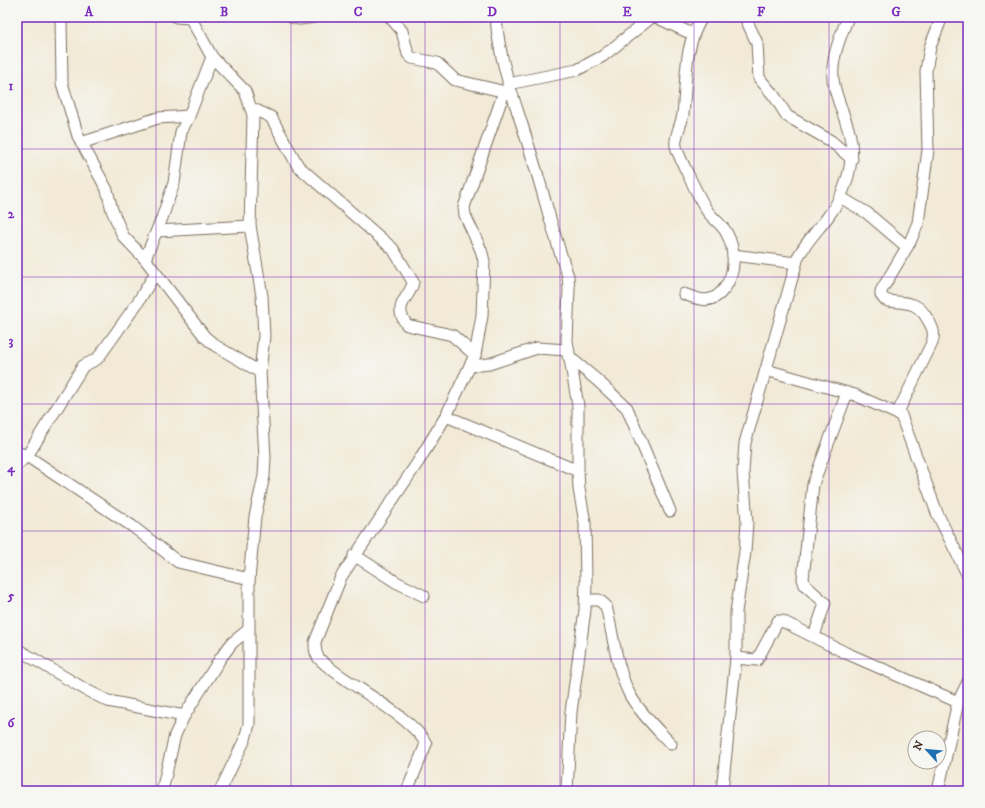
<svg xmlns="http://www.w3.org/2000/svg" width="985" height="808" viewBox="0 0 985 808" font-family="'IM FELL DW Pica',serif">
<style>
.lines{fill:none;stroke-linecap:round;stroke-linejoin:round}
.minor-casing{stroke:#7b6d5f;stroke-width:13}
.minor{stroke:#fff;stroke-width:11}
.grid{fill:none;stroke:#7b2cbf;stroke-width:1;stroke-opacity:0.55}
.neatline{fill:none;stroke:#7b2cbf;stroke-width:1.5}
.grid-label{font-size:13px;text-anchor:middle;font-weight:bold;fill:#7b2cbf}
</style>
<rect width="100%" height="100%" fill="#f6f6f2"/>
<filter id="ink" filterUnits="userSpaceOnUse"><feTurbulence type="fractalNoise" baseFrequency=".025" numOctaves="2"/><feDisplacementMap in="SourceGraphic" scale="8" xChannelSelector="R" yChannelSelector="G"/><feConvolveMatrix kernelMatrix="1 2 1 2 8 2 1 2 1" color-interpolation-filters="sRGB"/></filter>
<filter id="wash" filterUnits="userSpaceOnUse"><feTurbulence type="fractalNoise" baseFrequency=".012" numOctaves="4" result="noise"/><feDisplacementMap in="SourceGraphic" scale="16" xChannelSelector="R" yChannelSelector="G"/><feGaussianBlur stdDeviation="0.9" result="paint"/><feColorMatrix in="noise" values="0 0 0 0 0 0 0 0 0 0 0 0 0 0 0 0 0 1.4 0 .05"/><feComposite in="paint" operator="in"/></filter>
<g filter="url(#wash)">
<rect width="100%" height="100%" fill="#f2ead7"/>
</g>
<g filter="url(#ink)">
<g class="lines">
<g class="minor-casing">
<g id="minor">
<path d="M61,17L62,83L78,136L107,190L112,210L123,236L145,259L205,337L216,346L260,372"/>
<path d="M176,17L191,18"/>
<path d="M190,17L212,57L245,91L253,115L250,226L262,296L264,336L260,372L265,457L264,476L255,517L249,579V724L245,739L220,791"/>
<path d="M291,17L299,19L315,17"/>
<path d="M390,17L402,31L408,54L412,58L437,63L455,80L510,93"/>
<path d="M496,17C499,63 516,104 529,147C543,190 553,234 568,276L569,289L567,341L578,406V471L579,489L585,523L586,582L585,610L571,712L567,791"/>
<path d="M656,17L692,34"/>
<path d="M745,17L757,43L759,78L775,97L787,116L831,141L852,159"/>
<path d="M942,17L930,47L926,71L928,150L918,223L910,242L881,291V295L884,299L888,301C907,303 918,301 928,320C933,328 935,333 932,343L899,410L937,513L968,576"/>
<path d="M508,84L577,70L603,56L652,17"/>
<path d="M251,108L271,117L298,166L393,249L413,282C411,298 391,304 407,325L452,335L475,355"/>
<path d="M81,143L158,118L189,116"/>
<path d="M840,197L867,213L907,247"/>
<path d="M157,231L250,226"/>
<path d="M733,255L796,263"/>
<path d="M145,259L162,218L174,183L181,132L189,116L212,57"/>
<path d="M684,294C699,300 712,305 724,289C736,273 736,250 726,232C721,223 711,218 706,209C700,199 678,156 676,146C674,136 682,124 683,114C687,79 683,48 702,17"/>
<path d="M568,356L598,381L627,408L670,511"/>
<path d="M470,366L489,364L537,348L567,350"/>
<path d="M766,370L855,395L900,415"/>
<path d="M446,416L578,471"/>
<path d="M17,452L27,456L132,526L178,562L249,579"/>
<path d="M17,465L27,456L83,366L97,359L101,354L138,302L155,274"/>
<path d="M354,555L396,582L424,596"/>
<path d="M586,600H599L606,606C613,634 617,672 631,697C642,715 657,729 671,744"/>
<path d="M814,636L825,603L805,585L803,579L813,484L847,393"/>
<path d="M17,649L88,691L108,701L184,716"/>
<path d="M736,658L757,660L778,621H782L846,653L958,702"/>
<path d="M162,791L175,735L184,716L220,659L232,643L248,630"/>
<path d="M407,791L426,744C415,720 357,689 334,671C329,667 321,662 318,657C315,652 315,648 315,642L341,577L418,462L446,416L475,355L482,316L484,261L481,250L465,215L464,207L504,92"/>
<path d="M722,791L736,658V612L745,552L747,522L743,472L745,443L798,257C806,242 817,231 827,218C840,201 849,180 851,159C855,134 839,109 834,85C829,63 840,37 848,17"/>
<path d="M938,791L958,702L968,682"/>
</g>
</g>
<use href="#minor" class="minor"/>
</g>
</g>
<path class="grid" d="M156,17V791M291,17V791M425,17V791M560,17V791M694,17V791M829,17V791M17,149H968M17,277H968M17,404H968M17,531H968M17,659H968"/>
<rect width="985" height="808" fill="none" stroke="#f6f6f2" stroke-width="44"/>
<g transform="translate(927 750) rotate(297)"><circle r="19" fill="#f6f6f2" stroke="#aba49d"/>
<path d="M0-3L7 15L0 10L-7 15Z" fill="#1f6fb2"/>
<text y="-6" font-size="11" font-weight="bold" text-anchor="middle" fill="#3b2a1e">N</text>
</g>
<rect x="22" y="22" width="941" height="764" class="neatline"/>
<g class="grid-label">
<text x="89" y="16">A</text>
<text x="224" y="16">B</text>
<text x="358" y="16">C</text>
<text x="492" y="16">D</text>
<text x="627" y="16">E</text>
<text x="761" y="16">F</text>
<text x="896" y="16">G</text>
<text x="11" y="90">1</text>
<text x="11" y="218">2</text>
<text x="11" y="345">3</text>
<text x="11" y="472">4</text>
<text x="11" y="600">5</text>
<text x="11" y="727">6</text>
</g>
</svg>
